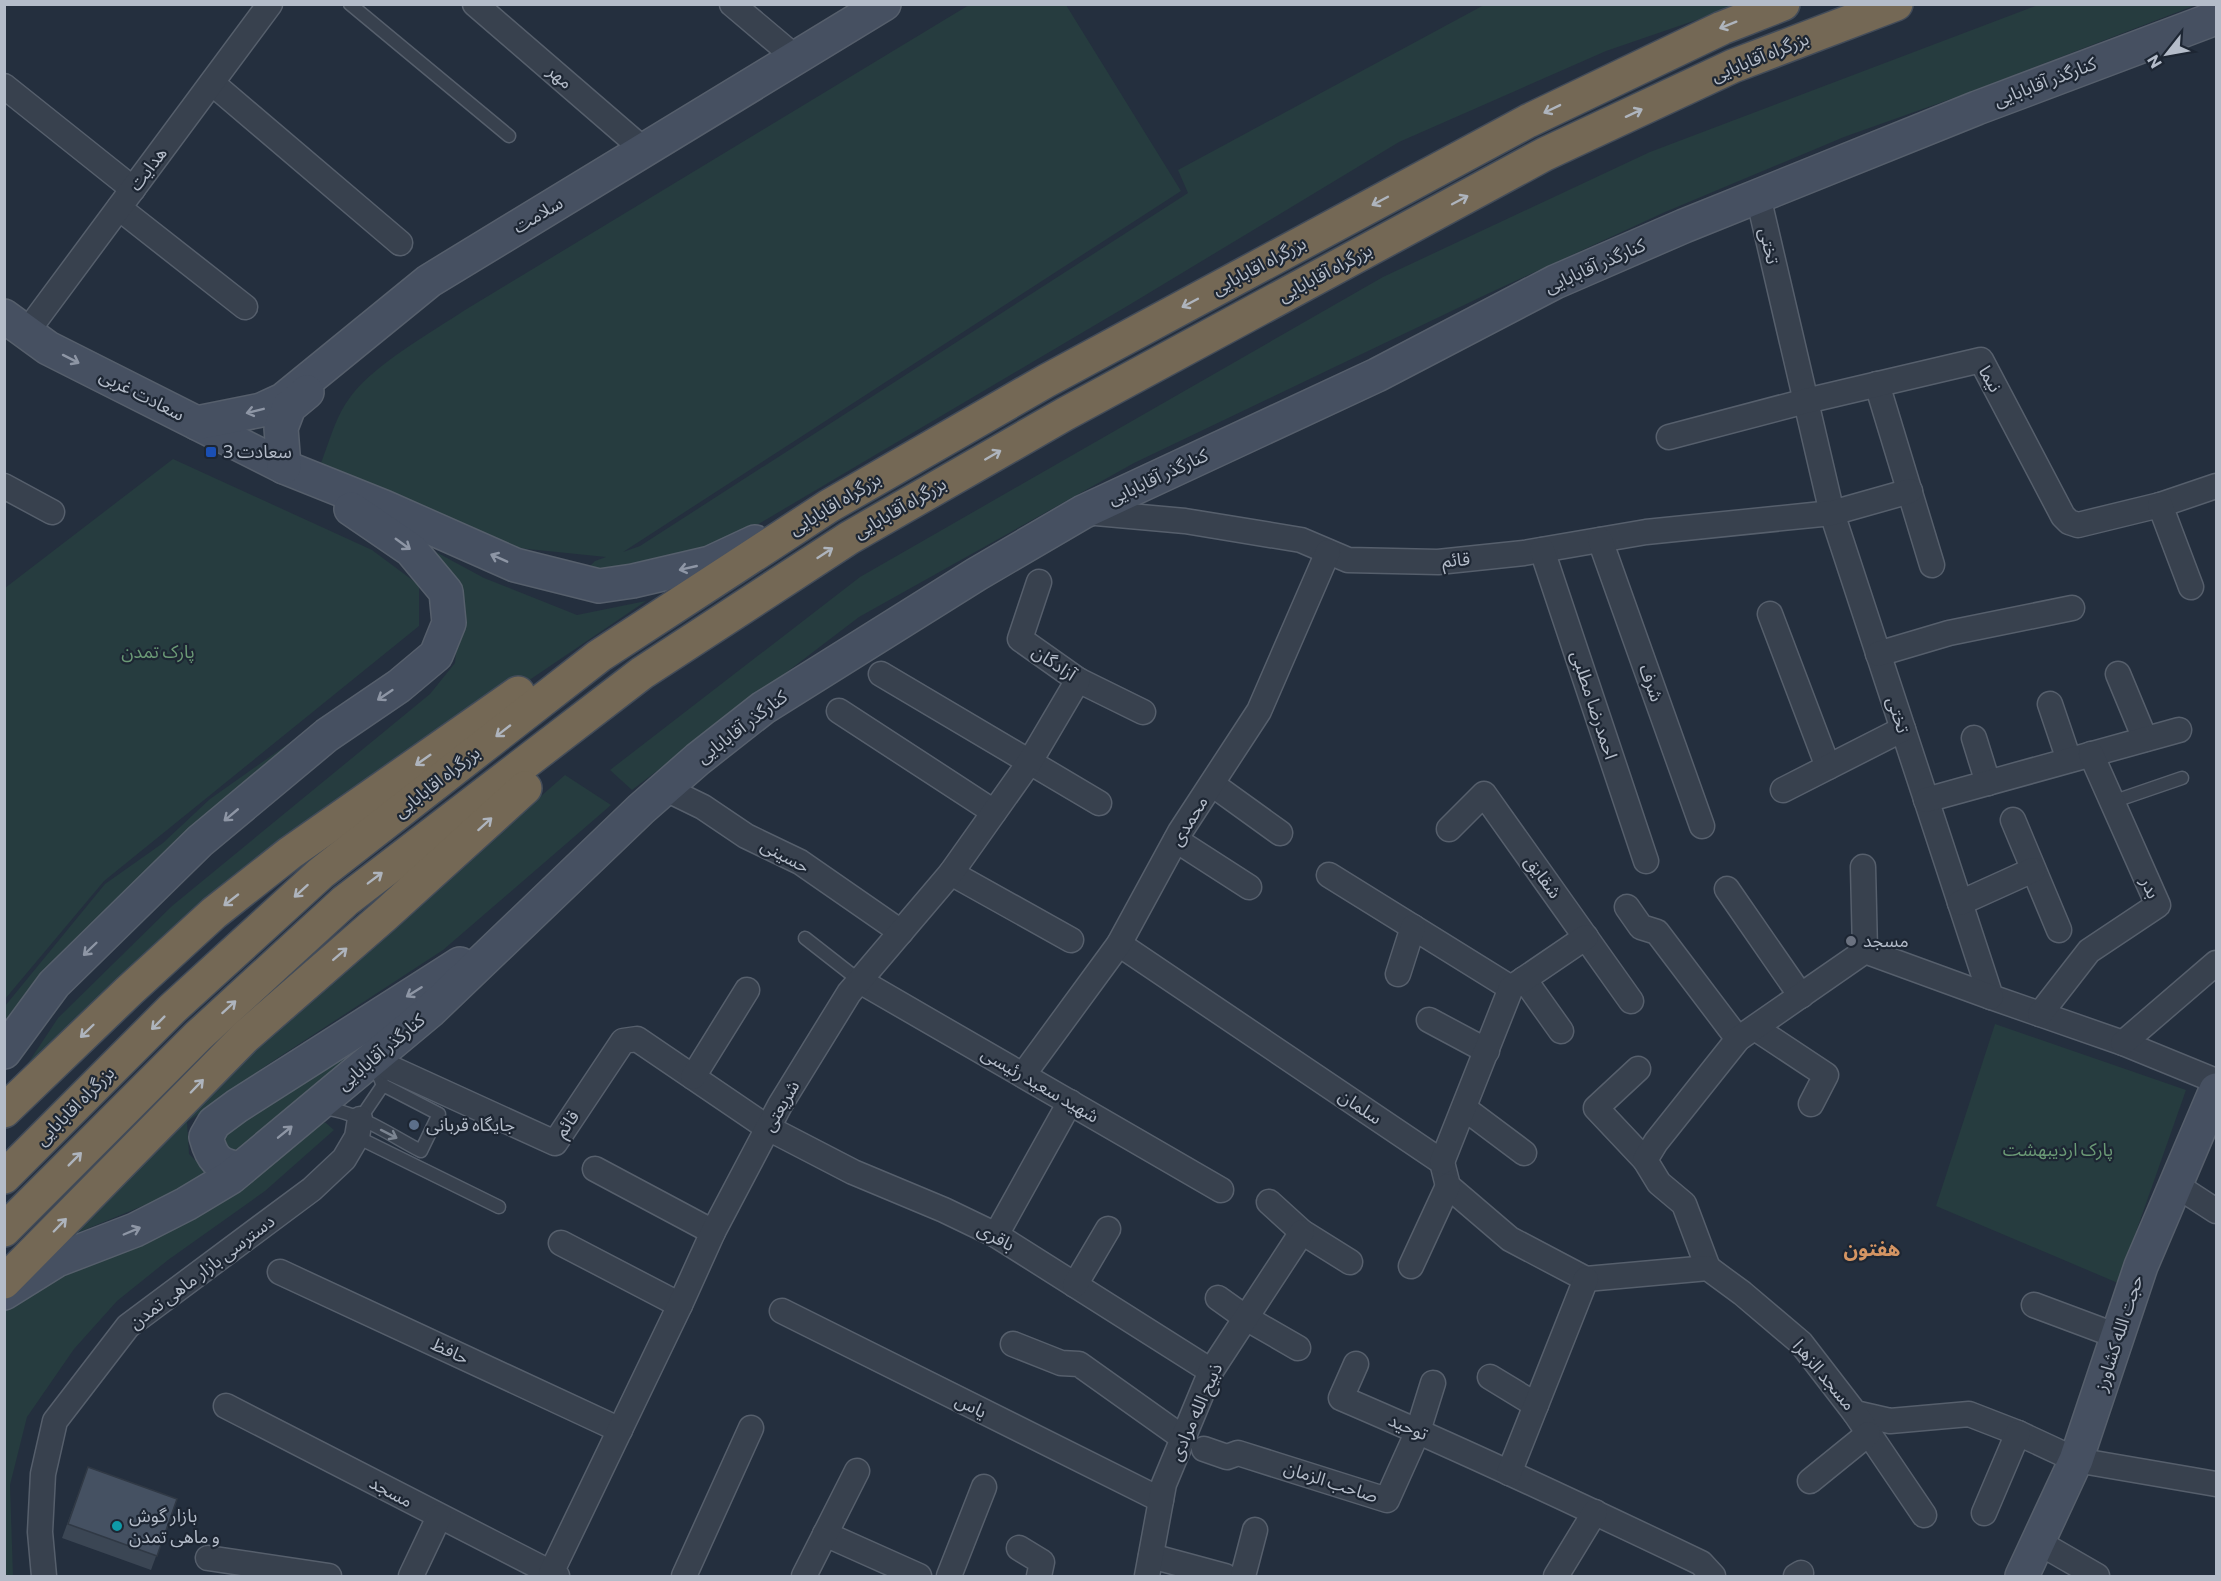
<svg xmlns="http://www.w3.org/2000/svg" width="2221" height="1581" viewBox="0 0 2221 1581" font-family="Commissioner,'Noto Sans Arabic',sans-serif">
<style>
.green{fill:#263c3f}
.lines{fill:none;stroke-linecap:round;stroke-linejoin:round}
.lane-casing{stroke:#565f6c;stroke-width:15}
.street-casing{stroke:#565f6c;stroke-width:27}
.secondary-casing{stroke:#565f6c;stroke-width:36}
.highway-casing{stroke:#434c59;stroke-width:36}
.lane{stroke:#38414e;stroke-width:12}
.street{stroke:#38414e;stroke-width:24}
.secondary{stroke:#465061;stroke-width:33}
.highway{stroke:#746855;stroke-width:33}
.wall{fill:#3b4654}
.building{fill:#455162;stroke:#303945;stroke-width:1.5}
.oneway{stroke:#aeb4bd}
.oneway2{stroke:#8e96a5}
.oneway3{stroke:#7c8592}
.transit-dot{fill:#1a4fb4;stroke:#1d2633;stroke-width:2}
.worship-dot{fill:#6b7280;stroke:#1d2633;stroke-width:2}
.service-dot{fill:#5c6f8a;stroke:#1d2633;stroke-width:2}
.culture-dot{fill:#0f9aa8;stroke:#1d2633;stroke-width:2}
.labels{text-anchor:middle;stroke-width:4.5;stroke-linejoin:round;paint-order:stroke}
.street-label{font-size:18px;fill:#b4bcc9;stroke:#1d2633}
.poi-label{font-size:18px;fill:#b4bcc9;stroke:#1d2633;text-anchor:start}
.park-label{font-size:18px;fill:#6b9a76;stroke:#1d2633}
.neighbourhood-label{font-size:20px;font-weight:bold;fill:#d59563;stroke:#1d2633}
</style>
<rect width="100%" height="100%" fill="#242f3e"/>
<g class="green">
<path d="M969,5H1066L1181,191L623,552L640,546L1188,193L1178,170L1484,5H1740L1606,51L1399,142L1129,305L723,545L620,571L583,573L595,561L606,557L489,545L321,463C330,440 336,415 351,396C375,364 432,332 465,310Z"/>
<path d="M2038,5H2196L1962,95L1844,137L1665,212L1485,295L1134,463L859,617L632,790L610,770L860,577L1383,277L1650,152Z"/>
<path d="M173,459L372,550L419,585V626L104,881L5,999V588Z"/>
<path d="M397,531L484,578L577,615L646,601L380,781L5,1098L58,1018L172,906L430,694L455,663L459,614Z"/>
<path d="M434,641L277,771L5,1046V1006L105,884L163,843L210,799Z"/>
<path d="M565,775L611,805L443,950L267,1065L187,1122L189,1154L207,1172L162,1198L60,1240L184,1109Z"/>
<path d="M447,984L232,1161L217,1144L222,1132Z"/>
<path d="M1995,1024L2186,1090L2118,1283L1936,1206Z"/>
<path d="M314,1119L326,1123L334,1130L265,1191L168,1260L117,1301L74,1349L27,1417L10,1485L13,1576H4V1309Z"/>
</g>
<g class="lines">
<g class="lane-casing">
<g id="lane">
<path d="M350,4L509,136"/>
<path d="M2112,802L2182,778"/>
<path d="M805,938L860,981"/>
<path d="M322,1108C357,1111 390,1135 421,1151L439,1114L383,1085L373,1062"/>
<path d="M360,1119L383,1085"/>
<path d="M357,1137L499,1207"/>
</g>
</g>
<g class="street-casing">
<g id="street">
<path d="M475,4L644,150"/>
<path d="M732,4L796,58"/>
<path d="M212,83L400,243"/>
<path d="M4,86L133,189"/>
<path d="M1758,196L1832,513L1991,997L2123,1043L2216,1081"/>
<path d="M119,208L245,307"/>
<path d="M26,333L270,4"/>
<path d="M1877,384L1932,565"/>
<path d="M1669,437L1806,401L1981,360L2063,516L2069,522L2078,525L2160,505L2216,486"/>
<path d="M4,486L52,512"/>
<path d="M2160,505L2191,587"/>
<path d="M1085,512L1185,521L1301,540L1348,560L1438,562L1524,553L1646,532L1832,513L1910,491"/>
<path d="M1600,540L1702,826"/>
<path d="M1542,550L1646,861"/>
<path d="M1039,582L1020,639L1078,680L1143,712"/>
<path d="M1770,614L1828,767"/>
<path d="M1878,654L1949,633L2072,608"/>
<path d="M881,674L1099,803"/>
<path d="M2118,674L2145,739"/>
<path d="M2050,704L2069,760"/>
<path d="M839,711L994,812"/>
<path d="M1974,738L1988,783"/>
<path d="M1212,784L1280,833"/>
<path d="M664,788L703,807L746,836L800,862L901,932"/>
<path d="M1783,790L1903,729"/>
<path d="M1926,800L2179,730"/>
<path d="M2013,820L2059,930"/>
<path d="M1449,829L1484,794L1631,1001"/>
<path d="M1176,840L1249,887"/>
<path d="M1863,867L1865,951"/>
<path d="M951,873L1071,940"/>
<path d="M1329,875L1511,988"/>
<path d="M1727,889L1801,996"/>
<path d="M1960,903L2033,870"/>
<path d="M1627,907L1641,927L1657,932L1738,1039"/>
<path d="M1119,944L1442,1162L1448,1186L1510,1239L1586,1279"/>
<path d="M1398,974L1413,927"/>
<path d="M1524,979L1561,1031"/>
<path d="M860,981L1221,1190"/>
<path d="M2040,1014L2089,951L2158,905L2091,754"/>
<path d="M1429,1020L1487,1051"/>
<path d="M1755,1028L1826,1075L1811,1104"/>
<path d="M2123,1043L2216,963"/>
<path d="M373,1060L555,1143L623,1041L637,1039L768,1128L853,1172L944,1210L996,1235L1211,1371"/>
<path d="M1638,1069L1596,1108L1645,1160"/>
<path d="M1023,1075L1119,944L1180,832L1259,711L1328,552"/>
<path d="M693,1077L747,990"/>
<path d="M1464,1108L1524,1153"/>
<path d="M1442,1162L1511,988L1586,937"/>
<path d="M595,1169L713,1232"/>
<path d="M2176,1185L2216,1211"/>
<path d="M1269,1202L1302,1232L1350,1262"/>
<path d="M996,1235L1070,1102"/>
<path d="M561,1243L680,1305"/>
<path d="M1411,1266L1448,1186"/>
<path d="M1708,1268L1684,1204L1659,1183L1645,1160L1656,1142L1738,1039L1865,951L1991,997"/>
<path d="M280,1272L620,1430"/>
<path d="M1586,1279L1708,1268L1742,1293L1801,1343L1855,1413L1890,1421L1969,1414L2018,1433L2076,1460L2216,1484"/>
<path d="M1075,1285L1108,1229"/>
<path d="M1218,1298L1246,1318L1298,1348"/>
<path d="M2034,1305L2117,1336"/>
<path d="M782,1311L1161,1500"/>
<path d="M1013,1344L1061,1363L1079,1364L1183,1438"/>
<path d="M1356,1364L1341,1398C1463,1450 1582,1506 1701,1563L1713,1576"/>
<path d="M1490,1377L1536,1405"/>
<path d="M226,1406L557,1576"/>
<path d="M1855,1413L1924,1515"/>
<path d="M1204,1449L1227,1457L1238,1453L1387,1500L1418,1431L1433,1383"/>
<path d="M1509,1473L1586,1279"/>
<path d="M1810,1481L1868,1434"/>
<path d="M1984,1513L2018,1433"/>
<path d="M825,1534L919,1576"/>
<path d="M2038,1542L2097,1576"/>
<path d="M1019,1548L1042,1562L1039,1576"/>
<path d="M1151,1556L1225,1576"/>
<path d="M208,1558L329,1576"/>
<path d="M551,1573L680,1305L713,1232L780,1105L849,993L951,873L1029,763L1078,680"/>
<path d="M44,1576L40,1532L43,1474L55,1421L128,1326L312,1189L344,1159L357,1137L360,1119"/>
<path d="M411,1576L439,1517"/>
<path d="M684,1576L751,1428"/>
<path d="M804,1576L857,1471"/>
<path d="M949,1576L984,1487"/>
<path d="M1147,1576L1164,1484L1211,1371L1302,1232"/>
<path d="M1243,1576L1255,1530"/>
<path d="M1556,1576L1595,1512"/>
<path d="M1796,1576L1801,1573"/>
</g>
</g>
<g class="secondary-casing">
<g id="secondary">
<path d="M4,316L48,348L284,467L384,507L515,565L599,586L633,581L710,563L755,542"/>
<path d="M197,423L261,410L283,400L429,281L884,4"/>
<path d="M284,467L281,428L289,407L307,392"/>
<path d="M4,1052L54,984L200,841L327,735L399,686L436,655L449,623L446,592L411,550L351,509"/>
<path d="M240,1169C217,1165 212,1159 206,1137L214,1123L237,1106L460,964"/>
<path d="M4,1293L57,1260L135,1230L186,1204L231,1177L430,1011L641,809L698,759L763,708L977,574L1083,512L1377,375L1555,282L1684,226L1977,108L2216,18"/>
<path d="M2022,1576L2076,1460L2141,1266L2216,1090"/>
</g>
</g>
<g class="highway-casing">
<g id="highway">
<path d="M4,1111L130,990L214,913L290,853L518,693"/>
<path d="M4,1177L172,1009L321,873L599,656L829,506L1046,381L1528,121L1722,28L1783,4"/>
<path d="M4,1230L198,1036L345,901L642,673L849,538L1065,414L1545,154L1733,66L1896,4"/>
<path d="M4,1282L245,1037L385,915L525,788"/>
</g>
</g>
<use href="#lane" class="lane"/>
<use href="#street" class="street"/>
<use href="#secondary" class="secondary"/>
<use href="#highway" class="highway"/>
</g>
<path class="wall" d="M88,1467L177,1499L151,1570L62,1538Z"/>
<path class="building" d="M88,1467L177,1499L157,1556L68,1524Z"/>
<defs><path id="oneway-shaft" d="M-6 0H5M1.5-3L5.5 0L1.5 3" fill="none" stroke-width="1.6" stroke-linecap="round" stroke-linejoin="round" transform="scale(1.5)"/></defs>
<g class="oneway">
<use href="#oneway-shaft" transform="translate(1728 25) rotate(158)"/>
<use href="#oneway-shaft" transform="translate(1552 109) rotate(154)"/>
<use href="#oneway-shaft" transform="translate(1634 113) rotate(-25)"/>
<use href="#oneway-shaft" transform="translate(1460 200) rotate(-28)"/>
<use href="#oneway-shaft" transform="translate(1380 201) rotate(152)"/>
<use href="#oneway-shaft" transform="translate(1190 303) rotate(152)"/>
<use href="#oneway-shaft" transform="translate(993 455) rotate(-30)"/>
<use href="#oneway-shaft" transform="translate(825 553) rotate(-33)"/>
<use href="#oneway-shaft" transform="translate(503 731) rotate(142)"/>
<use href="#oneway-shaft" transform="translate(423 760) rotate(145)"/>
<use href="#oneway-shaft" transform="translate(485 824) rotate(-42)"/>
<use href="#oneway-shaft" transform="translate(375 878) rotate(-37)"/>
<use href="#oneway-shaft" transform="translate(301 891) rotate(138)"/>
<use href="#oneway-shaft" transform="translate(231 900) rotate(142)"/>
<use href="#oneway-shaft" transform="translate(340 954) rotate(-41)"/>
<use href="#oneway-shaft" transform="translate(229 1007) rotate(-42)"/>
<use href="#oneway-shaft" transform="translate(158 1023) rotate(135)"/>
<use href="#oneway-shaft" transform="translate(87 1031) rotate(136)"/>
<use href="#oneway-shaft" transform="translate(197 1086) rotate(-46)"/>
<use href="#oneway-shaft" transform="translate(75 1159) rotate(-45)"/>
<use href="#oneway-shaft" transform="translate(60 1225) rotate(-46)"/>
</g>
<g class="oneway2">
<use href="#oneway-shaft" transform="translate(71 359) rotate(27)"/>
<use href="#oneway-shaft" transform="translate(255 411) rotate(166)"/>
<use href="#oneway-shaft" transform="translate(403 544) rotate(36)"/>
<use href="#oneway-shaft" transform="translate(499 558) rotate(-156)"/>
<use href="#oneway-shaft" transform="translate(688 568) rotate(167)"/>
<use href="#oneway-shaft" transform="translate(385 695) rotate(146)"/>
<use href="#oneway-shaft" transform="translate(231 815) rotate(140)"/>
<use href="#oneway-shaft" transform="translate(90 949) rotate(136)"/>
<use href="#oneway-shaft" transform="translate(414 992) rotate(148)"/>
<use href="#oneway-shaft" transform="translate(285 1132) rotate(-39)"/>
<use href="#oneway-shaft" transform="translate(132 1231) rotate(-23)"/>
</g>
<use class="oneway3" href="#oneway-shaft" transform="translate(389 1134) rotate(27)"/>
<rect class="transit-dot" x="205" y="446" width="12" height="12" rx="3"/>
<circle class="worship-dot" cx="1851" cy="941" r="6"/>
<circle class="service-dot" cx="414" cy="1125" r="6"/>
<circle class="culture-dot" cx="117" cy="1526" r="6"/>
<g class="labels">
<g class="street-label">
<text transform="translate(1760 57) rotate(-22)" y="6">بزرگراه آقابابایی</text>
<text transform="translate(560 77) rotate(41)" y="6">مهر</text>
<text transform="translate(2045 82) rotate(-21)" y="6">کنارگذر آقابابایی</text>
<text transform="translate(148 169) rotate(-53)" y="6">هدایت</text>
<text transform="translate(538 215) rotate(-31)" y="6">سلامت</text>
<text transform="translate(1769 246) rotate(77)" y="6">تختی</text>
<text transform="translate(1259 266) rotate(-28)" y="6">بزرگراه اقابابایی</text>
<text transform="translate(1595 266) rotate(-24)" y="6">کنارگذر آقابابایی</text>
<text transform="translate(1325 273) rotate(-28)" y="6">بزرگراه آقابابایی</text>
<text transform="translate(1990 379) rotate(60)" y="6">نیما</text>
<text transform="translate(142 395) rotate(27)" y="6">سعادت غربی</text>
<text transform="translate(1158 477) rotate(-25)" y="6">کنارگذر آقابابایی</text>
<text transform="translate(835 504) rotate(-31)" y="6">بزرگراه اقابابایی</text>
<text transform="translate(900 508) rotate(-30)" y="6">بزرگراه آقابابایی</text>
<text transform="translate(1456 560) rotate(-5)" y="6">قائم</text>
<text transform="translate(1054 663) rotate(34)" y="6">آزادگان</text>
<text transform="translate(1651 683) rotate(70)" y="6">شرف</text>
<text transform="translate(1594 705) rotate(72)" y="6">احمدرضا مطلبی</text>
<text transform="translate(1898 715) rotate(72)" y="6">تختی</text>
<text transform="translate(742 727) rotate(-37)" y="6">کنارگذر آقابابایی</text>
<text transform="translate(437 782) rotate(-38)" y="6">بزرگراه اقابابایی</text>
<text transform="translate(1189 821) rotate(-58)" y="6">محمدی</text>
<text transform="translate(785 856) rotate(28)" y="6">حسینی</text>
<text transform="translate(1543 877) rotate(54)" y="6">شقایق</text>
<text transform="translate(2150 888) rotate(67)" y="6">بدر</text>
<text transform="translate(381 1052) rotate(-40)" y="6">کنارگذر آقابابایی</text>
<text transform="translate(1040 1085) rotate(30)" y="6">شهید سعید رئیسی</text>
<text transform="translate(75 1106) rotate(-45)" y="6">بزرگراه اقابابایی</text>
<text transform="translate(781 1106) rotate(-60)" y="6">شریعتی</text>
<text transform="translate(1360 1107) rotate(34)" y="6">سلمان</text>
<text transform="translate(567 1124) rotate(-55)" y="6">قائم</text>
<text transform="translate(996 1237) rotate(29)" y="6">باقری</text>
<text transform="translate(202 1272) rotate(-37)" y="6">دسترسی بازار ماهی تمدن</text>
<text transform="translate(2119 1333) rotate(-72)" y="6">حجت الله کشاورز</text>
<text transform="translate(450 1351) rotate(25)" y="6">حافظ</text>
<text transform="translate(1824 1375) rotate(50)" y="6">مسجد الزهرا</text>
<text transform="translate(971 1406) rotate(26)" y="6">یاس</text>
<text transform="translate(1196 1412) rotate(-66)" y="6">ذبیح الله مرادی</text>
<text transform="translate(1408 1427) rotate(23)" y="6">توحید</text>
<text transform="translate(1331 1482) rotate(18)" y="6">صاحب الزمان</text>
<text transform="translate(391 1492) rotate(28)" y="6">مسجد</text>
</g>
<g class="poi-label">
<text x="223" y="458">سعادت 3</text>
<text x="1863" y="947">مسجد</text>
<text x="426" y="1131">جایگاه قربانی</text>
<text x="129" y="1522">بازار گوش<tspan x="129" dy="21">و ماهی تمدن</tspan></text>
</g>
<g class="park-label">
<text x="158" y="658">پارک تمدن</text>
<text x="2058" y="1156">پارک اردیبهشت</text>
</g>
<g class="neighbourhood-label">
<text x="1872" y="1256">هفتون</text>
</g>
</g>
<rect width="2221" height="1581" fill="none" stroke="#b4bcc9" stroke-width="12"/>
<g transform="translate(2167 54) rotate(239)" stroke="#1d2633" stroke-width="4.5" paint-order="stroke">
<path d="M0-4.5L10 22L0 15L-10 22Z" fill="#b4bcc9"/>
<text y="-9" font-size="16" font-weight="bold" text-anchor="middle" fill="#b4bcc9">N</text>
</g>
</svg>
